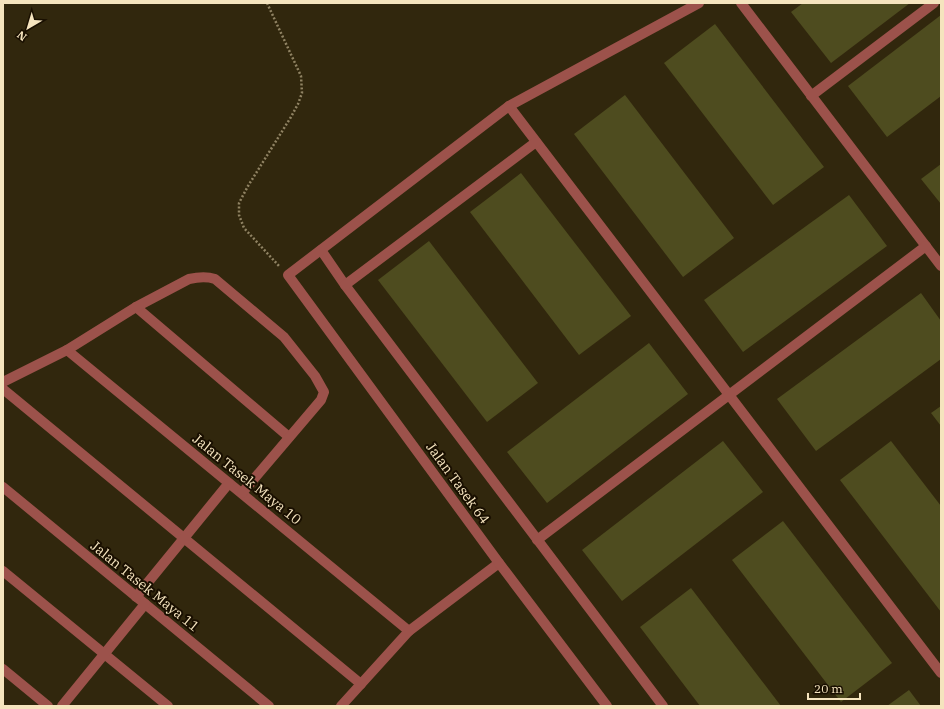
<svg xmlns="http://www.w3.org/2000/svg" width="944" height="709" viewBox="0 0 944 709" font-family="'IBM Plex Serif',serif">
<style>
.building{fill:#4e4c1f}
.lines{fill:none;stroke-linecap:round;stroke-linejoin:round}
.path{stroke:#908363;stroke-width:2.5;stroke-dasharray:2 2;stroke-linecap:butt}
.minor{stroke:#9c524b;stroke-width:10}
.labels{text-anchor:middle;stroke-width:4;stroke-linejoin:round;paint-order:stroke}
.street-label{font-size:14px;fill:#f5e4be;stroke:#190f00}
</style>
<rect width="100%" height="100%" fill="#31270d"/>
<g class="building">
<path d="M803,3H910L831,63L791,12Z"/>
<path d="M941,15V96L887,137L848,86Z"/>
<path d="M715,24L824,167L773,205L664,63Z"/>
<path d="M625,95L734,238L683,277L574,134Z"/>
<path d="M941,164V204L921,179Z"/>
<path d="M521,173L631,316L579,355L470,212Z"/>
<path d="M849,195L887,246L743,352L704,300Z"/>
<path d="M429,241L538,383L487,422L378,280Z"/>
<path d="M921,293L941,321V359L816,451L777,399Z"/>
<path d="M649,343L688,394L547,503L507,452Z"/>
<path d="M941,406V426L931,413Z"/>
<path d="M723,441L763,492L622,601L582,550Z"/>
<path d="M891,441L941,506V612L840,480Z"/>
<path d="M783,521L892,663L841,702L732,560Z"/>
<path d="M691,588L781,706H700L640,627Z"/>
<path d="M909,690L921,706H887Z"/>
</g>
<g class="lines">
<path class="path" d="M267,3L301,76L302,93L298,104L291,117L248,186L239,203V215L244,228L279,266"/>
<g class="minor">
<path d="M741,3L941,266"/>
<path d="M811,96L934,3"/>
<path d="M509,106L941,673"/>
<path d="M321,250L345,285L663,706"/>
<path d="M345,285L536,142"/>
<path d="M136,307L289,437"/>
<path d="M67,350L409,631"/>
<path d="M3,382L67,350L136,307L189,279C198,277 206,276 215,279L284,337L315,376L324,392L321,400L242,493"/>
<path d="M3,389L361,684"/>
<path d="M3,487L269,706"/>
<path d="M537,540L926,246"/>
<path d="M3,571L168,706"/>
<path d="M136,597L229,483"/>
<path d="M3,669L48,706"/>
<path d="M62,706L145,604"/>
<path d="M341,706L409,631L499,563"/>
<path d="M607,706L499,563L288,275L509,106L699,3"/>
</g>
</g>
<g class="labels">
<g class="street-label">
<text transform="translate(247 479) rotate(39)" y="5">Jalan Tasek Maya 10</text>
<text transform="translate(458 483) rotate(54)" y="5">Jalan Tasek 64</text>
<text transform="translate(145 586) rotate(39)" y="5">Jalan Tasek Maya 11</text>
</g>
</g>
<rect width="944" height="709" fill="none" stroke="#f5e4be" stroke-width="8"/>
<g transform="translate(28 28) rotate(218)" stroke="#190f00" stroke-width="3" paint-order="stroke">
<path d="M0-3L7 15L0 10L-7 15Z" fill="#f5e4be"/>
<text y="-6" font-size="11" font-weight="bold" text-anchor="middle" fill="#f5e4be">N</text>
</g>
<path d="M808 693v6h52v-6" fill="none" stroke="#f5e4be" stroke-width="2"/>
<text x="814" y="693" font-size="12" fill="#f5e4be" stroke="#190f00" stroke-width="3" paint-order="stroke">20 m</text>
</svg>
